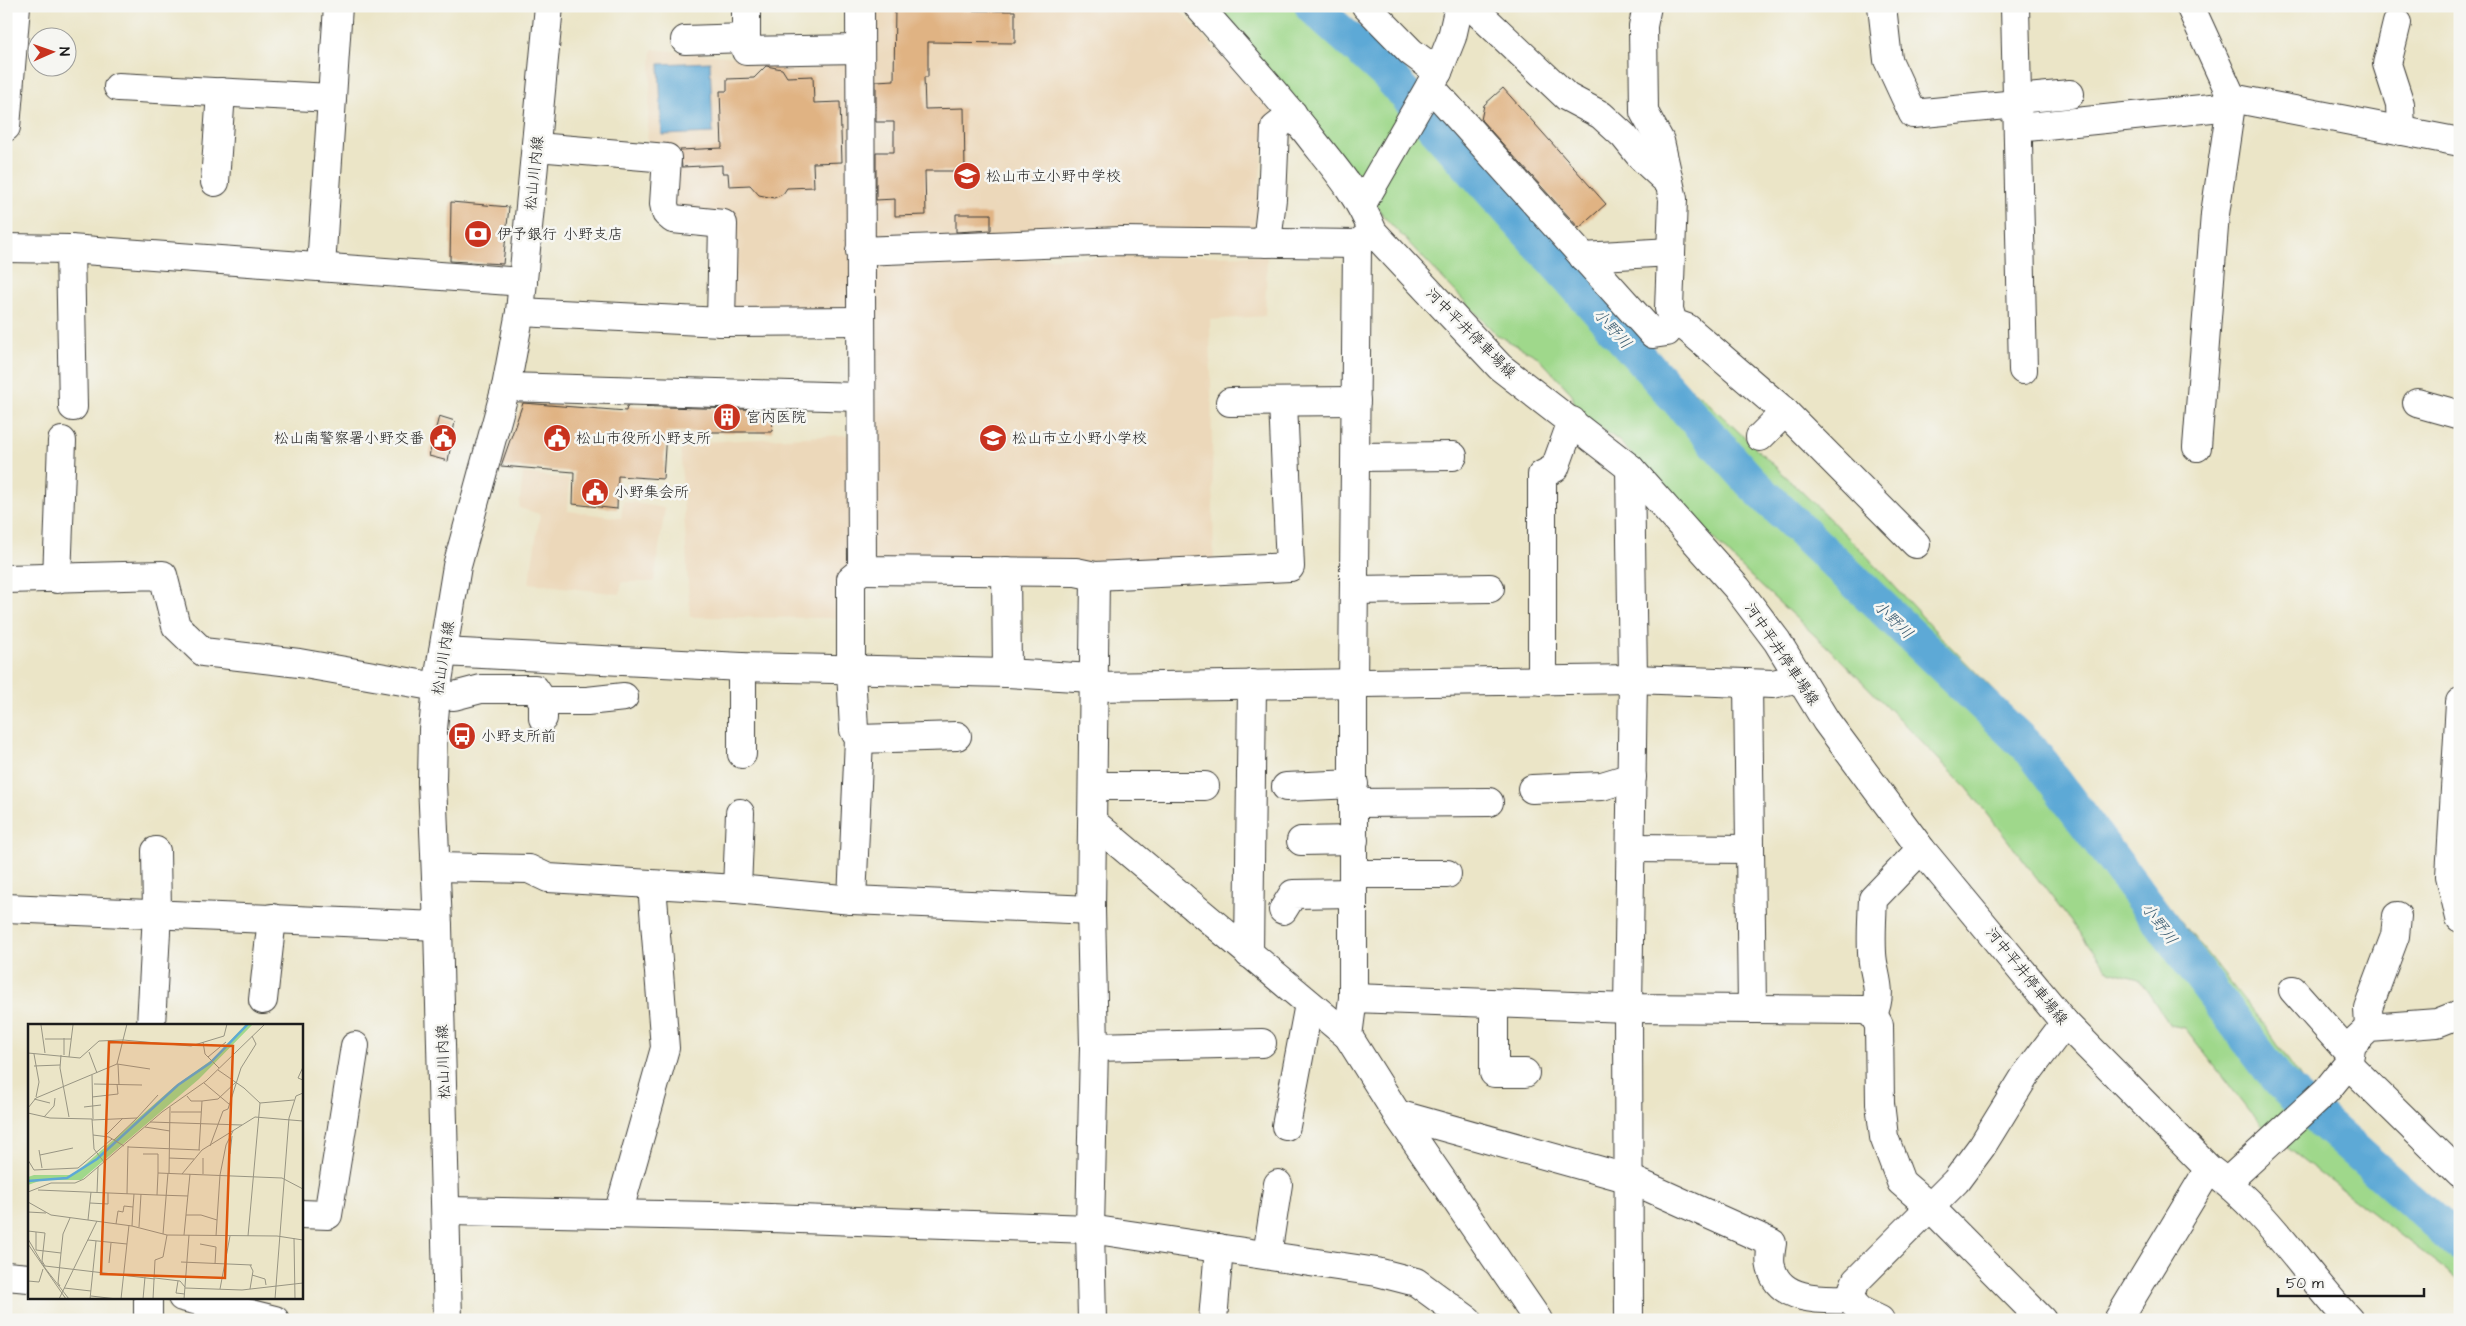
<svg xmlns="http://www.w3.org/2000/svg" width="2466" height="1326" viewBox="0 0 2466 1326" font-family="'Architects Daughter','Klee One',sans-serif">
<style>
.built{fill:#ecd8ba}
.green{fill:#9fd88b;stroke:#5e7a54}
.water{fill:#5da9d6;stroke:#3c6279}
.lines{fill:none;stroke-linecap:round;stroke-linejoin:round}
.river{stroke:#5da9d6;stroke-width:35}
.building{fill:#e0b383}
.minor-casing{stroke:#3b3a36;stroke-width:30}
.major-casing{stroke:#3b3a36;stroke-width:30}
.minor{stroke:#fff;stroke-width:28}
.major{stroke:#fff;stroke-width:28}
.labels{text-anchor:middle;stroke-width:5;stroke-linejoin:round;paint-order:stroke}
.street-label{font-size:15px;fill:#1c1c1c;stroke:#f6f6f2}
.poi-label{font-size:15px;fill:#1c1c1c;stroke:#f6f6f2;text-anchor:start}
.water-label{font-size:16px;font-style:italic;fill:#395b70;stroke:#f6f6f2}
.inset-river{fill:none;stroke:#5da9d6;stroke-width:2.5}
.inset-road{fill:none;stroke:#989583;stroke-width:1}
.view{fill:#de560d;fill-opacity:0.15;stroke:#de560d;stroke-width:2.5}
.inset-edge{fill:none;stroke:#1c1c1c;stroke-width:2.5}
</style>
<rect width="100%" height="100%" fill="#f6f6f2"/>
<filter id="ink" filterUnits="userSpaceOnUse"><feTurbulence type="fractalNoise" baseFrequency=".02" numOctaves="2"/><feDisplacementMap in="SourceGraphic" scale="10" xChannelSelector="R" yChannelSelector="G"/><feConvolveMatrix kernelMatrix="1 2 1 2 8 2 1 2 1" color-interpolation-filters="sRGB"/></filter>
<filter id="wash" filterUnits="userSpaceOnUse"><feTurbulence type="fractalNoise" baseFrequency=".0096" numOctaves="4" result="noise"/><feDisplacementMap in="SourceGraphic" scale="20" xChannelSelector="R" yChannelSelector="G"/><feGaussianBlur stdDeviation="1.12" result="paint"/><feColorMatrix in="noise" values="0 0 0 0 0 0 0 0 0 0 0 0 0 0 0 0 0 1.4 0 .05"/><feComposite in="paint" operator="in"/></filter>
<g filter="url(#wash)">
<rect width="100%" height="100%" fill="#ebe5c7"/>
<g class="built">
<path d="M871,6H1176L1272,112L1265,128L1255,227L853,245L850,303L844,313L728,312L733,216L678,211L647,144L652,49L736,57L871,59Z"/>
<path d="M1267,255L1265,316L1210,320L1214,566L849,562L841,618L690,617L680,443L867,434L871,261Z"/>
<path d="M523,473L569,479L568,511L621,518L623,501L665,508L654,582H622L620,594L529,583L540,514L519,508Z"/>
</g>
<path class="green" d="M1214,6H1338L1413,93L1527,216L1650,358L1703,398L1798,488L1863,552L1941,637L2026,723L2040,749L2097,816L2264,1025L2322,1109L2460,1224V1281L2280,1142L2250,1112L2185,1028L2170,1025L2139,979L2109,971L1968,789L1837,656L1745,571L1619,441L1576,410L1572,394L1538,357L1497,335L1386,219L1344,164Z"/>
<path class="water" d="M710,62L713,133L662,135L659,64Z"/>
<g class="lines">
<path class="river" d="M1312,6L1389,76L1752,483L2032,751L2281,1084L2460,1244"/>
</g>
<g id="blocks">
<g class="building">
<path d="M895,6H929V10L1015,11V43L928,42V77H924L925,109L964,108L965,171H925L926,215L895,216V199L876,200V152H894V122H876V81L894,80Z"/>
<path d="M766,66L782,69L787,77L813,76L814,103L840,102L842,162L813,163L814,187L787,188L783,194L774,198L759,195L750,185L729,186L728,173H722V165L682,167L680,150L722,148L720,91H727V79L754,78Z"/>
<path d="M1503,88L1606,204L1579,228L1481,120L1484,105Z"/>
<path d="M451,202L509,207L503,264L450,261Z"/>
<path d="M956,214H991V230L956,232Z"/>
<path d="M523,403L626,411L627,406L774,410L772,432H666L663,479L618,476L617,509L573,504L574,472L501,466Z"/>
<path d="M439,416L455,421L448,461L429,456Z"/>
</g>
</g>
</g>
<g filter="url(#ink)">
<use href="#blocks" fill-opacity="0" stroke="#3b3a36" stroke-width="1"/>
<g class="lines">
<g class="minor-casing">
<g id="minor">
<path d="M746,6V51L860,49"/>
<path d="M860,6L862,570L1076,572L1095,576L1091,910L1094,1047L1090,1229L1092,1320"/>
<path d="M1366,6L1411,52L1438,72"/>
<path d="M1471,6L1567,97L1601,115L1624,136L1641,157L1669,183"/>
<path d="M1647,6L1643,26L1644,112L1660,141L1673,199L1669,309L1673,323L1687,328L1785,412L1916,544"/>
<path d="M1882,6L1888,60L1913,114L2017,104"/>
<path d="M2015,6L2023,370"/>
<path d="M2190,6L2232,98L2215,214L2197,447"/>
<path d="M2397,23L2387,64L2400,104L2401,131"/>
<path d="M685,40L746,38"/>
<path d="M1430,86L1653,334L1667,332L1673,323"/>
<path d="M118,87L332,98"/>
<path d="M2232,98L2460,142"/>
<path d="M2017,99L2070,94"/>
<path d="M6,127L16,6"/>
<path d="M2018,128L2231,106"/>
<path d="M537,147L667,158L664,204L666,213L673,219L723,224L721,322L861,321"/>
<path d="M215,182L221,92"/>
<path d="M1362,204L1438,72L1452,37L1459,6"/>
<path d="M1267,243L1272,199L1275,128L1293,114"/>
<path d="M6,248L70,249L523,282"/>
<path d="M70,249L73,407"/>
<path d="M860,251L1122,241L1357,244L1372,233"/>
<path d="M1583,257L1671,252"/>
<path d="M321,267L338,6"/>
<path d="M520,312L721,322"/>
<path d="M506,387L860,397"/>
<path d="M1230,402L1356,401"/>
<path d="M2417,403L2460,415"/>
<path d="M1760,437L1785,412"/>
<path d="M1356,457L1453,456"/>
<path d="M1006,571L1007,673"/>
<path d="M1095,576L1290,567L1283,402"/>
<path d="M6,579L163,575L176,626L203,652L299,663L437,687"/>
<path d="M57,579L62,441"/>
<path d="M1354,590L1490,588"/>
<path d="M443,652L742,667L1007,673L1093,678"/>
<path d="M742,667V754"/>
<path d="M1542,681V475L1555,468L1572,421"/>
<path d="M1748,683L1752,1009"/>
<path d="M1094,687L1633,679L1773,684L1799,678"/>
<path d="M436,695L454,696L481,689H535L543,701V718"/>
<path d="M543,701H587L624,697"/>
<path d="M2460,702L2450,876L2460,918"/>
<path d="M859,739L957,736"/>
<path d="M1094,786H1205"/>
<path d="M1286,787L1354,784"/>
<path d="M1532,789L1602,786L1632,777"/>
<path d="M1354,803L1489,802"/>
<path d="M1094,823L1348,1036L1397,1114L1538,1320"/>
<path d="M1301,841L1354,840"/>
<path d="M1631,848L1750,849"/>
<path d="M436,867L529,869L548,878L737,889L852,900L1091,910"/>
<path d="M1354,874H1447"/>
<path d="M737,889L740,813"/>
<path d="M852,900L859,739L854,730L851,670V579L862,570"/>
<path d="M6,908L438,926"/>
<path d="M1283,910L1293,894L1353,893"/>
<path d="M1249,954L1252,684"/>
<path d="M2293,990L2349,1053"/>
<path d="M1353,998L1628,1008L1864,1010L1873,1014L1879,1025L1880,1103L1884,1137L1901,1182L1930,1207L2042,1320"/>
<path d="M263,1000L272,918"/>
<path d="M1494,1004V1073H1525"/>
<path d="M1873,1014C1884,990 1873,976 1872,953C1871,935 1872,917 1873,899L1921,849"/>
<path d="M151,1025L157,913L156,851"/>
<path d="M2369,1028L2368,1008L2395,936L2397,916"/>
<path d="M1348,1036L1353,998V685L1357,244"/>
<path d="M1094,1047L1262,1043"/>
<path d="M2348,1064L2460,1174"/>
<path d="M1397,1114L1630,1179L1772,1243C1771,1250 1769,1260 1771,1267C1779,1301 1821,1300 1849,1299L1861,1311L1880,1320"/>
<path d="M1286,1126L1309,1004"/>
<path d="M2227,1182L2326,1091L2348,1064L2352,1044L2369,1028L2437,1023L2460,1014"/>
<path d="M447,1211L715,1216L1090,1229L1377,1272L1416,1282L1468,1320"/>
<path d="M301,1214L328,1215L355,1046"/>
<path d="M618,1214L665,1048L652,885"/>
<path d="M1267,1255L1278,1184"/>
<path d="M6,1276L29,1278"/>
<path d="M182,1297L275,1320"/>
<path d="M1849,1299L1856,1281L1956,1181L1982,1146L2025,1076L2065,1023"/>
<path d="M148,1320V1297"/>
<path d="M1213,1320L1219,1248"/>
<path d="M1629,1320L1628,1008L1633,679L1630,468"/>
<path d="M2118,1320L2209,1169"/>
</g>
</g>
<g class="major-casing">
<g id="major">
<path d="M1198,6C1238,51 1278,95 1315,143C1339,173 1358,195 1373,232L1500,367L1630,468L1737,588L1777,641L1826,721L1921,849L2065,1023L2209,1169C2265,1209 2302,1269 2349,1320"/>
<path d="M448,1320L438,926L432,782L433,729L437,687L457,566L506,387L520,312L549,6"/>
</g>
</g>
<use href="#minor" class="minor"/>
<use href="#major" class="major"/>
</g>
</g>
<defs>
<g id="school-disc" transform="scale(1.4375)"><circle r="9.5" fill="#c8321e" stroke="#f6f6f2"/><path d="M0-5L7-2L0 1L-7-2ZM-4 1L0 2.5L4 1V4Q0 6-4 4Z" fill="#fff"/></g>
<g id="bank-disc" transform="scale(1.4375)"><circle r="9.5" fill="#c8321e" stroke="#f6f6f2"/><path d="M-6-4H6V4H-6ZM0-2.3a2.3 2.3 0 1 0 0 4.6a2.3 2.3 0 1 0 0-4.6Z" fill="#fff"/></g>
<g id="building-disc" transform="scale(1.4375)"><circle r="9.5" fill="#c8321e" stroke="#f6f6f2"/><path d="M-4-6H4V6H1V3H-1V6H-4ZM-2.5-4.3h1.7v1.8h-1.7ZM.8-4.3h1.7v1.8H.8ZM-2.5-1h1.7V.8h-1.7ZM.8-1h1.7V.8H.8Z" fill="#fff"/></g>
<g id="civic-disc" transform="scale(1.4375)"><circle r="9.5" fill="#c8321e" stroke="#f6f6f2"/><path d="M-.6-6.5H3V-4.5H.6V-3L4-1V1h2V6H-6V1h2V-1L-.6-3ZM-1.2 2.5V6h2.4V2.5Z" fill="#fff"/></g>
<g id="bus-disc" transform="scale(1.4375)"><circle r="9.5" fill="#c8321e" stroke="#f6f6f2"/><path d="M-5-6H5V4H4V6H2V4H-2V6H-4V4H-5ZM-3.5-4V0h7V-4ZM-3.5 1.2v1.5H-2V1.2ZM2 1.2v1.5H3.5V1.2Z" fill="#fff"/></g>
</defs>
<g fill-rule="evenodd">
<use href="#school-disc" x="967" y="176"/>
<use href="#bank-disc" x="478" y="234"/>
<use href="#building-disc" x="727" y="417"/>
<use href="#civic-disc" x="443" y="438"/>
<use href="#civic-disc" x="557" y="438"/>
<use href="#school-disc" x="993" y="438"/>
<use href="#civic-disc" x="595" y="492"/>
<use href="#bus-disc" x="462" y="736"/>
</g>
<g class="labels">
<g class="street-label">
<text transform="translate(534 173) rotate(-84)" y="5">松山川内線</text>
<text transform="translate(1471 333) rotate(45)" y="5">河中平井停車場線</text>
<text transform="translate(1782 654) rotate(56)" y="5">河中平井停車場線</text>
<text transform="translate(443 658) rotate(-81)" y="5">松山川内線</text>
<text transform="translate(2027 976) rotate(51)" y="5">河中平井停車場線</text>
<text transform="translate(443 1062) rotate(-92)" y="5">松山川内線</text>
</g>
<g class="poi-label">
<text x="986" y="181">松山市立小野中学校</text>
<text x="497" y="239">伊予銀行 小野支店</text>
<text x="746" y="422">宮内医院</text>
<text x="424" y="443" text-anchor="end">松山南警察署小野交番</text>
<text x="576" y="443">松山市役所小野支所</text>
<text x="1012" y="443">松山市立小野小学校</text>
<text x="614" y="497">小野集会所</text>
<text x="481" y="741">小野支所前</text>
</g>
<g class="water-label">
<text transform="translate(1613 328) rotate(48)" y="6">小野川</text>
<text transform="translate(1894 619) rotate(44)" y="6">小野川</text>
<text transform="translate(2160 923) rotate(53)" y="6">小野川</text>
</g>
</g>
<g transform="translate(28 1024)">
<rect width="275" height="275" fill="#ebe5c7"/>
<path d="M218,0H225L171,55L53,156H14L0,161V153L6,151H43L51,146L147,62L185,35Z" fill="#9fd88b"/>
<path class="inset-river" d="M0,157L39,154L69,135L150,61L182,39L220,0"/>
<path class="inset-road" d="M11,0H130M13,1L17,29M17,15H43M95,16L163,22L196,12L199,0M175,18L177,30L191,44M61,28L69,49M0,29L52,34L71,17L95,16M6,30L11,58L8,73M33,31L32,44L41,93M36,31V14M41,33L45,1M180,33L198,18M89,40L99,0M90,40L91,61M6,42L32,41M275,43L270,54L275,56M190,46L216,64L232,79L266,76M64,51L65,95M176,59L201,80M66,60L114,61M159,72L163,77H174M64,73L90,70L89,60M6,75L22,79M56,83L73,81M0,84L8,74L89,40L122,45M143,88H173M0,89L22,94L64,95L66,125L76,138M16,93L26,82L27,74M64,96L109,94L130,71M122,98L214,101M117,103L142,107M65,111L81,113L96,122M77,112L95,94M86,116L109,94M182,122L195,87L200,85L213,44L228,20L224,12M100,123L172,126M11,126L14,144M171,126L174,77L190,75L208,58M115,130H130V149M202,130L204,112M12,131L45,124M141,134L166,135M0,136L6,146L50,144L84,115M141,149L142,83M154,150L174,126L227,93L275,97M175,150V134M10,166L129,171L130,149L254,154L275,165M0,168L23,159H47L56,155L134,88L178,57L237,0M69,169L70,143M99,170L100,122M129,171L160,172M0,178L23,191L104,202L139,211L249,212L275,216M62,179L80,180V169M0,188L18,189M158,191H173L189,196M60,196L63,168M88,200L90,187L95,188L96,182L105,183L106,170M104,202L105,183M111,203L113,170M0,207L17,209L14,237L17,242L127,255M8,208V226L33,229L30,259L32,262M135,210L140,149M156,211L162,150M188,212L192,151L198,121L205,107M220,212L232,79M266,214L267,275M0,215L17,244L41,275M60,216L99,220M0,220L38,275M172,220L188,223L187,240M33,229L35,210L42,194M153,238L224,241M81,239L83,219M222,241L225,247L222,265M224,251L237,255L238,261M127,254L152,257L157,263M0,257L11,258L15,245M150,257L148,269L157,270M36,264L63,267M157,264L214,266L275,259M192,265L202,212M63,272L89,275M31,275L69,197M62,275L68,217M93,275L101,201M115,275L117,253M125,275L127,236L135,233L139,211M156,275L161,211M247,275L261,94L268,72L275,69"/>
<path class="view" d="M81,18L205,22L197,254L73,250Z"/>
<rect width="275" height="275" class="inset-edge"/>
</g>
<rect width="2466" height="1326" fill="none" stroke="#f6f6f2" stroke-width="25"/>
<g transform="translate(52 52) rotate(88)"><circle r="24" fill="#f6f6f2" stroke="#9f9f9c"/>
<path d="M0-4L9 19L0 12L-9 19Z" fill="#c8321e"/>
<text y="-8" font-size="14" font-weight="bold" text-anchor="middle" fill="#1c1c1c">N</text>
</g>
<path d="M2278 1288v8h146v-8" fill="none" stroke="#1c1c1c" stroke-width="2.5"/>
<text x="2286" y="1288" font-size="15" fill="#1c1c1c" stroke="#f6f6f2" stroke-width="4" paint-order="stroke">50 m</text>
</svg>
